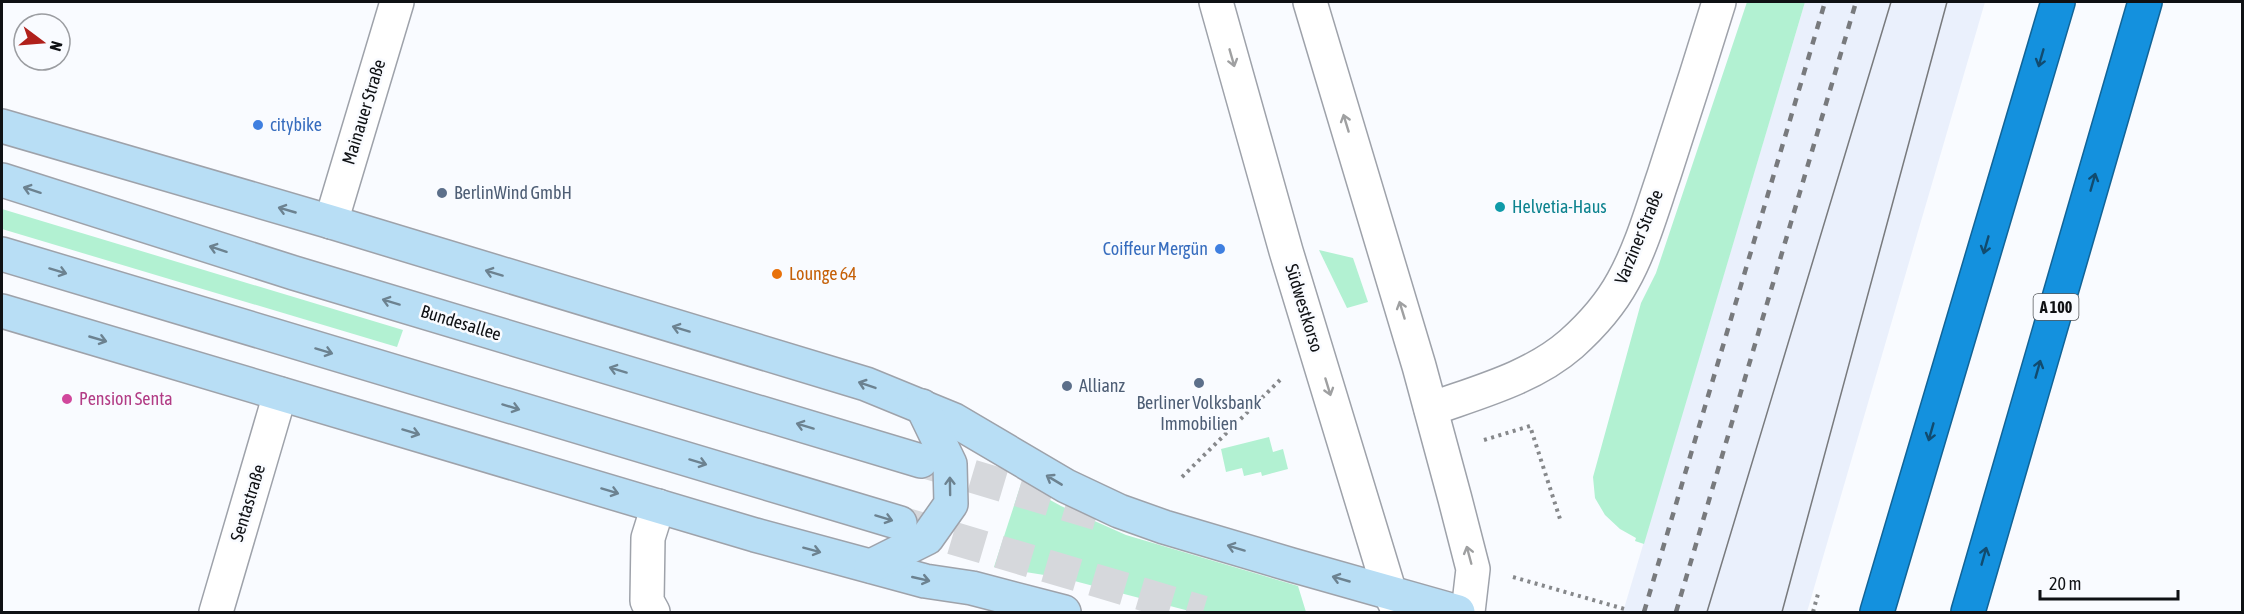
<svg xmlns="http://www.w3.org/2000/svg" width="2244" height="614" viewBox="0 0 2244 614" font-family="'Asap Condensed',sans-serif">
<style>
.built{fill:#eaf0fc}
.green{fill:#b2f1d2}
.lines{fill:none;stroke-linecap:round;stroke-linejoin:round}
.secondary-tunnel{stroke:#d6d8dc;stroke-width:33;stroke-dasharray:33 16;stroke-linecap:butt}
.minor-casing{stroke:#9ea2aa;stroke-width:36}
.tertiary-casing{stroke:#9ea2aa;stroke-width:36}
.secondary-casing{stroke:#9ea2aa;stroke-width:36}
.motorway-casing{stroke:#126497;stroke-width:36}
.path{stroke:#86888b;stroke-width:4;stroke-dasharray:3 4.5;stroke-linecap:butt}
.minor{stroke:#fff;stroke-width:33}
.tertiary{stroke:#fff;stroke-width:33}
.secondary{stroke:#b8def5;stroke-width:33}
.motorway{stroke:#1491de;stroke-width:33}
.tram{stroke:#787a7d;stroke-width:1.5}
.rail{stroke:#787a7d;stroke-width:4.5;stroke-dasharray:8 8;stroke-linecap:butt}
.oneway{stroke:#9fa0a1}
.oneway2{stroke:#114b6f}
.oneway3{stroke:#6c8290}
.shop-dot{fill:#3f7fe0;stroke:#f9fbff;stroke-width:2}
.service-dot{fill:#5c6f8a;stroke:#f9fbff;stroke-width:2}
.culture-dot{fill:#0f9aa8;stroke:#f9fbff;stroke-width:2}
.food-dot{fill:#e8710a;stroke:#f9fbff;stroke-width:2}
.hotel-dot{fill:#d1479c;stroke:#f9fbff;stroke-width:2}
.labels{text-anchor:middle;stroke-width:5;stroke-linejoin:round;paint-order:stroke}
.shield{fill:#f9fbff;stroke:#55575a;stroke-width:1.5}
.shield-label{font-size:16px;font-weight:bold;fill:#0f1114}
.street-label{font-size:18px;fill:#0f1114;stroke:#f9fbff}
.shop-label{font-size:18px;fill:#366cbe;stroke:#f9fbff;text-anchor:start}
.service-label{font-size:18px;fill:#4e5e75;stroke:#f9fbff;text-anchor:start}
.culture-label{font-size:18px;fill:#0d838f;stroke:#f9fbff;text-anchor:start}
.food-label{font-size:18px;fill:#c56008;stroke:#f9fbff;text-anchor:start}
.hotel-label{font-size:18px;fill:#b23c85;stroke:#f9fbff;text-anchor:start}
</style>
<rect width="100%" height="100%" fill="#f9fbff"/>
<path class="built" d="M1805,2H1985L1807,612H1623Z"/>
<g class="green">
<path d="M1747,2H1805L1644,544L1635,541L1636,538L1620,529L1605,515L1595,498L1593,477L1641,303L1656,273Z"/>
<path d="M2,209L403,330L397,347L2,229Z"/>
<path d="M1319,250L1353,258L1368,302L1347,308Z"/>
<path d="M1269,437L1273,452L1283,449L1288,469L1262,476L1261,472L1244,476L1242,468L1226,472L1221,449Z"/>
<path d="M1021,484L1061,506L1126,535L1298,586L1306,612H1193L1063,578L994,567Z"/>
</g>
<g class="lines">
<g class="secondary-tunnel">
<path d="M925,462L1111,518"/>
<path d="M905,524L1203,612"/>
</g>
<g class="minor-casing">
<g id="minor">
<path d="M331,222L397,2"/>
<path d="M1431,409C1478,392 1532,378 1571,344C1590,327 1610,305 1623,281C1641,249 1652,210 1664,175C1683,117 1701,60 1719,2"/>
<path d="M216,612L280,394"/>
<path d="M653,612L647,601L648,538L658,506"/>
</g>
</g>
<g class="tertiary-casing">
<g id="tertiary">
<path d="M1216,2L1286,251L1390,593L1399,612"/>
<path d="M1310,2L1419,366L1455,499L1473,569L1468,612"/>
</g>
</g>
<g class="secondary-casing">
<g id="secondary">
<path d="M2,126L331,222L866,384L954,420L1066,486L1119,511L1164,527L1292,565L1458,612"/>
<path d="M2,180L294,273L921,461"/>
<path d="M2,254L900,523"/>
<path d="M2,311L755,535L925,581L972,588L1064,612"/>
<path d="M871,566L927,538L951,504L950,464L922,406"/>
</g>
</g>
<g class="motorway-casing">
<g id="motorway">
<path d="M1877,612L2058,2"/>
<path d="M1968,612L2145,2"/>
</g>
</g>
<g class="path">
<path d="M1484,440L1530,426L1560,519"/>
<path d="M1182,477L1280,380"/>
<path d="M1513,577L1628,610"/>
<path d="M1813,612L1818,594"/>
</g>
<use href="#minor" class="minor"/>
<use href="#tertiary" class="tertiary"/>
<use href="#secondary" class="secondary"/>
<use href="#motorway" class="motorway"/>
<g class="tram">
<path d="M1707,612L1891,2"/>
<path d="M1782,612L1947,2"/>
</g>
<g class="rail">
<path d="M1644,612L1825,2"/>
<path d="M1676,612L1856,2"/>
</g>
</g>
<defs><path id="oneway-shaft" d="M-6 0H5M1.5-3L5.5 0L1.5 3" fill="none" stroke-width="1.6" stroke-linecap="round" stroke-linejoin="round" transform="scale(1.5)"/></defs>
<g class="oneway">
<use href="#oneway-shaft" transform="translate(1232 58) rotate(74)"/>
<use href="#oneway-shaft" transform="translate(1346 123) rotate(-107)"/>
<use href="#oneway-shaft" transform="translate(1402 310) rotate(-107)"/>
<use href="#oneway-shaft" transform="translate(1328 387) rotate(73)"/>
<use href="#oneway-shaft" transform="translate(1469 555) rotate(-105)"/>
</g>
<g class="oneway2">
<use href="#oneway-shaft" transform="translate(2041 58) rotate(106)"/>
<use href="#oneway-shaft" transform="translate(2093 182) rotate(-74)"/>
<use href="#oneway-shaft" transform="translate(1986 245) rotate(106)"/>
<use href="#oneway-shaft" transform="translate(2038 369) rotate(-74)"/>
<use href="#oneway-shaft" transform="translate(1931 432) rotate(106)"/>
<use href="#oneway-shaft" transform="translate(1984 556) rotate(-74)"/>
</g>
<g class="oneway3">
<use href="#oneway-shaft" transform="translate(32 190) rotate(-162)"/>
<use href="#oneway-shaft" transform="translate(287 210) rotate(-164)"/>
<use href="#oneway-shaft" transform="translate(218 249) rotate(-162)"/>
<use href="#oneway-shaft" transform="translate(58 271) rotate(17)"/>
<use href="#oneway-shaft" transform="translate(494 273) rotate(-163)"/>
<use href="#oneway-shaft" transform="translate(391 302) rotate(-163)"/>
<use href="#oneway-shaft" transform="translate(681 329) rotate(-163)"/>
<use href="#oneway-shaft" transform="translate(98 339) rotate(16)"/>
<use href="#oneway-shaft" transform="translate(324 351) rotate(17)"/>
<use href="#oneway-shaft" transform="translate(618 370) rotate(-163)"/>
<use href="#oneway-shaft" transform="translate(867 385) rotate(-161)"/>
<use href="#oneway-shaft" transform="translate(511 407) rotate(17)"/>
<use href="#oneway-shaft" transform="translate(805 426) rotate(-163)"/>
<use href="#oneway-shaft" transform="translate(411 432) rotate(17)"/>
<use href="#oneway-shaft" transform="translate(698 462) rotate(17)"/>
<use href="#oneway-shaft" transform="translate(1054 480) rotate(-149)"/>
<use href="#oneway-shaft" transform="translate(950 486) rotate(-91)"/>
<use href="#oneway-shaft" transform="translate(610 491) rotate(17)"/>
<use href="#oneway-shaft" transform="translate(884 518) rotate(17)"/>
<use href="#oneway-shaft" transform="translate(1236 548) rotate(-163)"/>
<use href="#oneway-shaft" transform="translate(812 550) rotate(15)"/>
<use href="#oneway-shaft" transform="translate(921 579) rotate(13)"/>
<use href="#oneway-shaft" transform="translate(1341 579) rotate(-164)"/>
</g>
<g class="shop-dot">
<circle cx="258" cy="125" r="6"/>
<circle cx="1220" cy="249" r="6"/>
</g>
<g class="service-dot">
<circle cx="442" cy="193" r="6"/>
<circle cx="1199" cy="383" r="6"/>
<circle cx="1067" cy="386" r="6"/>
</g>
<circle class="culture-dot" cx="1500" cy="207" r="6"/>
<circle class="food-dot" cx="777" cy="274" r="6"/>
<circle class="hotel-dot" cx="67" cy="399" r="6"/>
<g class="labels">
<rect class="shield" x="2033.5" y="294" width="45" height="26" rx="4.5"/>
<g class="shield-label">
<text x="2056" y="313">A 100</text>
</g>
<g class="street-label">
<text transform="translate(364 112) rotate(-73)" y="6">Mainauer Straße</text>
<text transform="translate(1639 237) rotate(-68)" y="6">Varziner Straße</text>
<text transform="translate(1304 308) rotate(73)" y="6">Südwestkorso</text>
<text transform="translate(461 323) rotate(17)" y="6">Bundesallee</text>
<text transform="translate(248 503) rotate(-73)" y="6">Sentastraße</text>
</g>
<g class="shop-label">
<text x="270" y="131">citybike</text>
<text x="1208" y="255" text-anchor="end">Coiffeur Mergün</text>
</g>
<g class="service-label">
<text x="454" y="199">BerlinWind GmbH</text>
<text x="1079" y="392">Allianz</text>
<text x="1199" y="409" text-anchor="middle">Berliner Volksbank<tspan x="1199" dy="21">Immobilien</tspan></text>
</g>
<g class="culture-label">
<text x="1512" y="213">Helvetia-Haus</text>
</g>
<g class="food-label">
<text x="789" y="280">Lounge 64</text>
</g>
<g class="hotel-label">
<text x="79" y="405">Pension Senta</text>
</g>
</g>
<rect width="2244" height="614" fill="none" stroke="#0f1114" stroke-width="6"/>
<g transform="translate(42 42) rotate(106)"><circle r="28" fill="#f9fbff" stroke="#9b9da1" stroke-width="1.5"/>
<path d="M0-4.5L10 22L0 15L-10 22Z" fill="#b0201b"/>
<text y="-9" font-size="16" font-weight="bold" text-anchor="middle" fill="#0f1114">N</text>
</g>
<path d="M2040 590v9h138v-9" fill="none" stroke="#0f1114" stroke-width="3"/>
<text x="2049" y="590" font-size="18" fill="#0f1114" stroke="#f9fbff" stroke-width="4.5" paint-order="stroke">20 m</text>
</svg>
